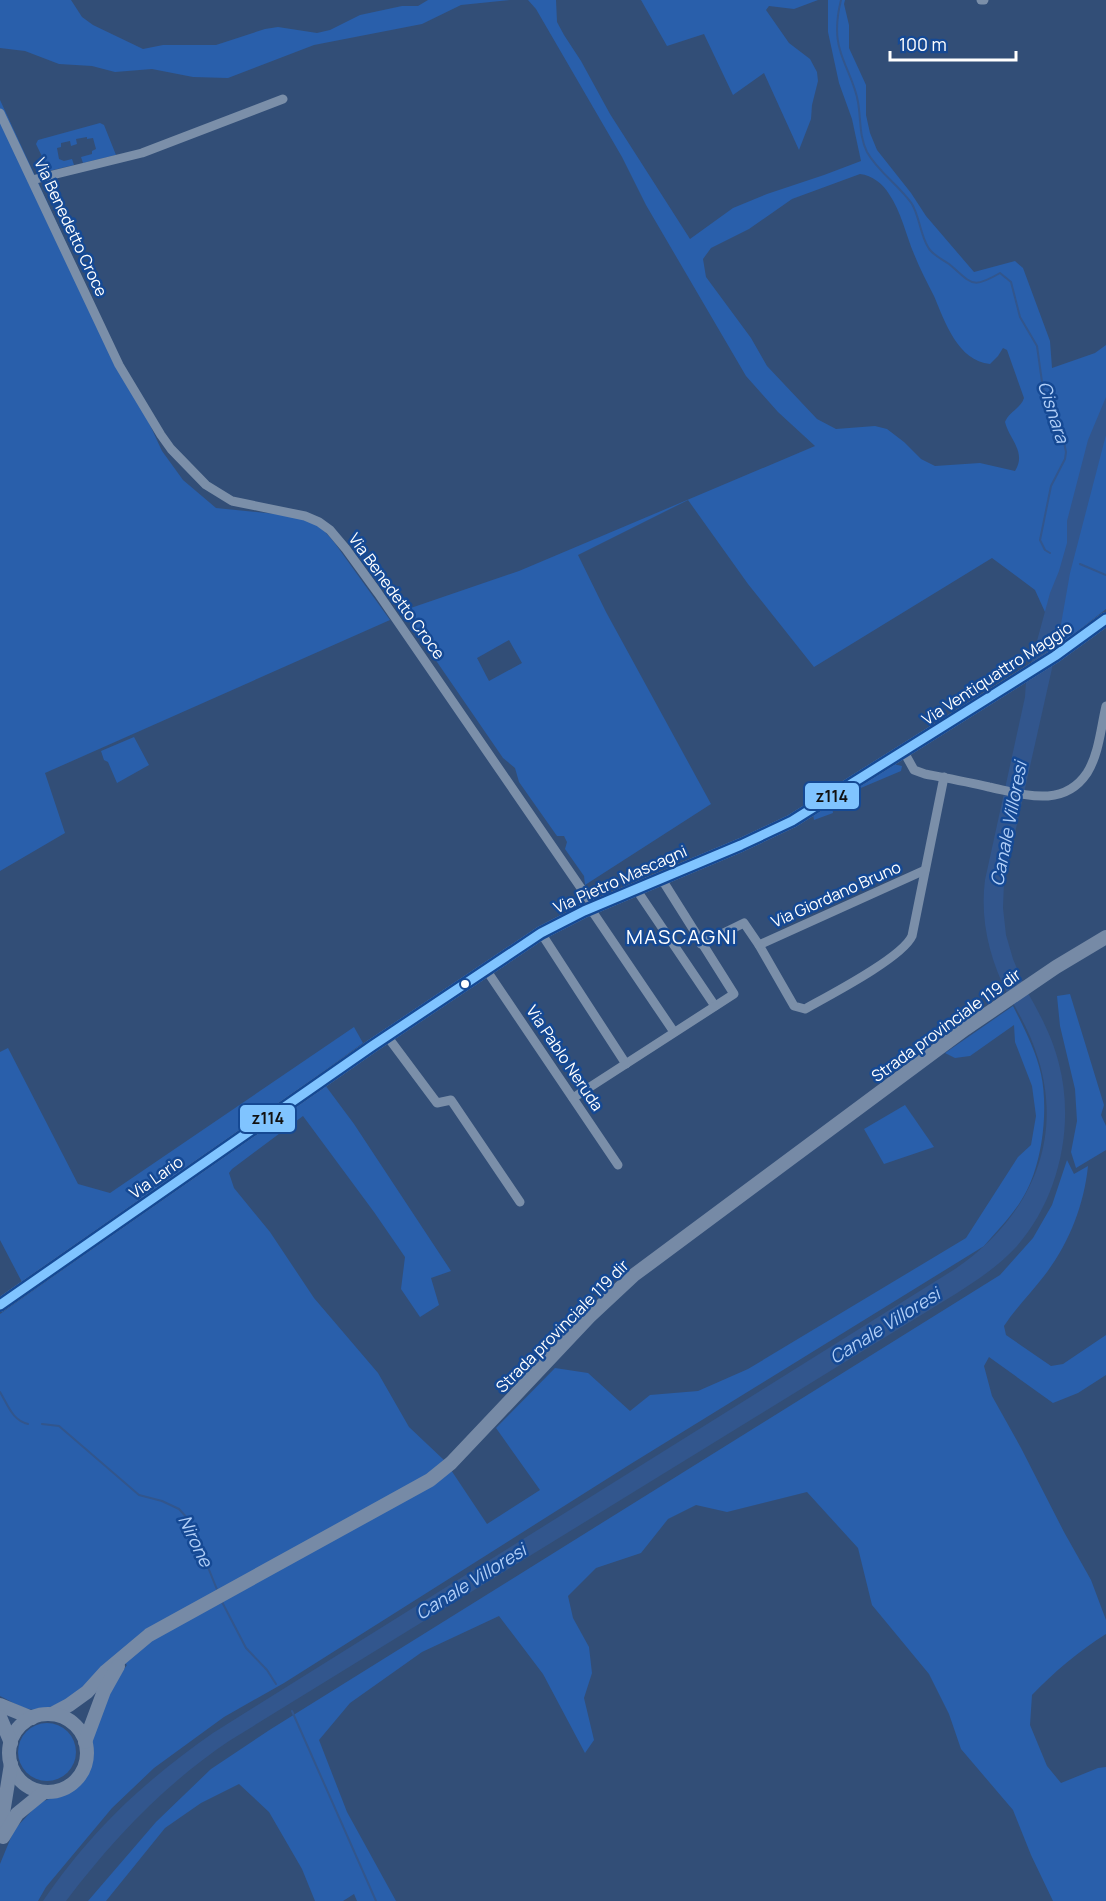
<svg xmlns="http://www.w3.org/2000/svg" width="1106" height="1901" viewBox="0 0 1106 1901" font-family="Manrope,sans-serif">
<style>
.green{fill:#295fab;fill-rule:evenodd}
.water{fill:#32568d}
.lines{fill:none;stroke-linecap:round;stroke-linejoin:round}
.stream{stroke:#32568d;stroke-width:2}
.street{stroke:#7b8fa9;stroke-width:9}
.secondary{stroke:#768aa6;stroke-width:14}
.bus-1-casing{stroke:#154994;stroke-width:14}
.bus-1{stroke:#80c4ff;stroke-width:9}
.bus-dot{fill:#fff;stroke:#154994;stroke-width:2}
.labels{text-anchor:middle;stroke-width:5;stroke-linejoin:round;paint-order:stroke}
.street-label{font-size:16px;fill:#fff;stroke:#154994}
.water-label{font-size:18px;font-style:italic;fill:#b1cff8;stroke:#154994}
.quarter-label{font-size:20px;letter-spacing:1.5px;fill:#fff;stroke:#154994}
.line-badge{stroke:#154994;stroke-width:2}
.pale-badge-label{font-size:16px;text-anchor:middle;font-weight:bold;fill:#111}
</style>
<rect width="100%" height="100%" fill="#324e77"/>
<g class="green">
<path d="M0,0H71L82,17L93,25L143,49L163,45H216L265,29L278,27L317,33L330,30L360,15L402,6H418L428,0H510L461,5L422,24L314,45L228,78L193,77L152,69L115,72L92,66L59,64L25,51L0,48Z"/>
<path d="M528,0H556L557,22L564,35L581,61L610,114L690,239L733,208L767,194L824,175L861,161L852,119L839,83L828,32V0H845L844,4L849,25V48L866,85V115L870,133L877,150L911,193L926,216L974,272L1015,261L1023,268L1050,341L1052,368L1095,353L1106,345V609L1060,645L1035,590L992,558L814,667L748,584L688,500L578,555L606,612L711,804L585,885L584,876L565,849L567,842L564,836H557L519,782L515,768L503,758L402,611L519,571L815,446L778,412L746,376L646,205L622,157L536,9ZM860,174C872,175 883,184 889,194C901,211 906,235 914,254C920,269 927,282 934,296C945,322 958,361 990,364L998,356L1003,348L1007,350L1024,398C1021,408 1009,412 1005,422C1009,439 1027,452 1015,471L980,463L935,466L921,459L904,442L887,429L875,426L836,429L817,419L767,366L751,338L706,277L703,259L711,248L749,229L792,199ZM509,640L522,663L489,681L477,658Z"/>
<path d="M641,0H818L794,9L769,6L766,10L789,43L810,59L817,72L818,81L812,105L811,119L799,150L764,73L733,95L704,34L667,46Z"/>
<path d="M0,100L162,451L183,480L216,508L295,516L320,526L334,542L390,620L45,773L65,833L0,871Z"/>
<path d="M100,123L104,125L116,155L83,163L81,157L92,154V151L96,149L93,138L87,139V137L76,139L77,144L71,146L70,141L61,143V147L57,148L59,159L64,161L72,159L74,165L49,171L36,144L38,140Z"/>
<path d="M134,737L149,765L117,783L108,762L104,760L101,751Z"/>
<path d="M893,764L902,766L901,771L856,790L832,805L833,813L814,820L813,815Z"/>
<path d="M1070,994L1104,1105L1101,1115L1106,1126V1150L1076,1168L1071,1152L1077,1121L1075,1089L1060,1026L1057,996Z"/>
<path d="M1013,1006C1024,1028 1036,1051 1041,1074C1049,1111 1042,1168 1022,1199C1012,1216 997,1231 984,1246L629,1465L284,1683L224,1717L154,1768L112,1808L46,1887L38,1901H0V1864L14,1830L39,1803L76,1788L83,1777L91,1761L90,1744L110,1688L127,1665L116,1656C96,1676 66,1709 35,1710C25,1710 10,1701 0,1696V1314L325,1085L354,1124L451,1271L431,1278L439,1305L420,1317L401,1289L405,1257L374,1212L303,1116L232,1169L229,1173L234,1188L270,1232L314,1298L378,1373L409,1427L445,1461L487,1524L540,1490L496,1428L555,1368L588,1373L630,1411L650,1395L698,1391L748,1369L966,1238L1018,1157L1031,1145L1036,1116L1032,1086L1015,1042L1014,1025L970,1056L955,1058L945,1053Z"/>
<path d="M354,1027L363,1043L87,1241L23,1284L0,1240V1052L8,1048L78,1184L110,1193Z"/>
<path d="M905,1105L934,1147L884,1164L864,1129Z"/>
<path d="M1067,1160L1074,1174L1088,1166C1084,1205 1069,1244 1044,1276C1031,1293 1016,1308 1004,1326L1006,1335L1051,1366L1063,1364L1106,1335V1375L1078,1393L1053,1403L989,1357L984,1366L992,1396L1021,1448L1064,1532L1091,1580L1106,1620V1634C1079,1651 1054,1672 1032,1695L1030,1725L1047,1766L1061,1783L1098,1768L1106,1767V1901H1053L1031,1855L1013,1810L961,1749L949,1714L929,1674L872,1605L858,1548L807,1492L727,1512L696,1505L668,1519L641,1553L596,1568L568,1596L573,1618L589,1647L592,1673L584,1698L594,1740L585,1753L543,1674L499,1616L422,1652L350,1703L319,1740L347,1812L396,1901H357L354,1894L343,1901H315L302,1869L269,1812L239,1784L201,1803L165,1828L106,1901H88L156,1822L211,1769L271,1729L1000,1275L1033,1238L1052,1205Z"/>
<circle cx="47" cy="1752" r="29"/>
</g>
<g class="water">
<path d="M1106,397V435L1070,573L1057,647L1031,663L1050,593L1059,571L1067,543V521L1088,440Z"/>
<path d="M1053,664L1004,882L1003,908L1006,935L1013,959L1023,983L1007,993C989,957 980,919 985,880L1025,697L1026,681Z"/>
<path d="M1028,993C1041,1016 1053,1039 1059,1064C1075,1126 1059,1198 1017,1246C996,1269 970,1285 944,1301L229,1741C164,1785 113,1839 66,1901H43C91,1831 143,1782 213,1733L955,1269C1027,1220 1065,1144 1038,1058C1032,1038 1023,1021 1013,1003Z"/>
</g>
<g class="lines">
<g class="stream">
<path d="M841,0C837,16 835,34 840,50C845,68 855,83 858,102C861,119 859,136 867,152C878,172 899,185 912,204C920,218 920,234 928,247C932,255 942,259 949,264C972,283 971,290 1000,273L1011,282L1020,317L1037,346L1043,389L1059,418L1066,452L1065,459L1051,486L1040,540L1045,550L1050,553"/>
<path d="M1080,564L1106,575"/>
<path d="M0,1392C8,1405 12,1420 28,1424"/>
<path d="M42,1424L59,1426L139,1495L162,1501L179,1509L189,1520L218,1592"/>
<path d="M221,1600L246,1648L267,1670L276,1684"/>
<path d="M292,1711L376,1901"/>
</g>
<g class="street">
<path d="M981,0H984"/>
<path d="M0,113L119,365L161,435L171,449L206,485L232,501L305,516L319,522L330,530L346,549L378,593L594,907"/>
<path d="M32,180L142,153L283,99"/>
<path d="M904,752L914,770L925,774C946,778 968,782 989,787C1023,794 1063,809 1087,773C1099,754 1101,727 1106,706"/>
<path d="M636,889L715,1006"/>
<path d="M590,908L674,1032"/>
<path d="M541,933L626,1064"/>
<path d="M701,944L744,923L759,945L794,1006L805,1009C828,996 902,958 912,936L944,777"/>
<path d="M759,945L925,870"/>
<path d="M485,968L618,1165"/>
<path d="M387,1036L437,1103L451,1100L520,1202"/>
<path d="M573,1098L734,994L661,878"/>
</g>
<g class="secondary">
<path d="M0,1305L372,1046L541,933L584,911L741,845L792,821L1055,656L1106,619"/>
<path d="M0,1705L32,1718"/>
<path d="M52,1714L69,1705L87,1692L106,1671L149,1635L430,1480L451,1463L589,1317L634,1275L965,1029L1056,967L1106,937"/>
<circle cx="48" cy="1753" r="39"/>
<path d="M0,1717L11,1743"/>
<path d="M85,1742L104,1691L118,1666"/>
<path d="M0,1832L11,1764"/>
<path d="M3,1837L17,1814L44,1792"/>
</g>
<g class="bus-1-casing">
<path id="bus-1" d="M0,1305L372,1046L541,933L584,911L741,845L792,821L1055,656L1106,619"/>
</g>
<use href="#bus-1" class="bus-1"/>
</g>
<circle class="bus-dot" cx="465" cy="984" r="5"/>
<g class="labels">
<g class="street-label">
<text transform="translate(71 227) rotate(65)" y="6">Via Benedetto Croce</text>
<text transform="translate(397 596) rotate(54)" y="6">Via Benedetto Croce</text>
<text transform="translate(997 673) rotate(-33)" y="6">Via Ventiquattro Maggio</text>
<text transform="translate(620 879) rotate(-24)" y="6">Via Pietro Mascagni</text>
<text transform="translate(836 894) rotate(-24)" y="6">Via Giordano Bruno</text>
<text transform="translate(946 1025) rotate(-36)" y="6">Strada provinciale 119 dir</text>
<text transform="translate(565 1058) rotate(56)" y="6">Via Pablo Neruda</text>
<text transform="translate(156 1177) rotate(-35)" y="6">Via Lario</text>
<text transform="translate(562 1326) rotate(-45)" y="6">Strada provinciale 119 dir</text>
</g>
<g class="water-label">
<text transform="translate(1053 412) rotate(72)" y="6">Cisnara</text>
<text transform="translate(1009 824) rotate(-79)" y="6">Canale Villoresi</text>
<text transform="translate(885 1326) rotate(-32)" y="6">Canale Villoresi</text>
<text transform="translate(195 1541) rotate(64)" y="6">Nirone</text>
<text transform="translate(471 1582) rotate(-32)" y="6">Canale Villoresi</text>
</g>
<g class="quarter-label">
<text x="682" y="944">MASCAGNI</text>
</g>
</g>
<g class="line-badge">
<rect x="804" y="782" width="56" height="28" rx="6" fill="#80c4ff"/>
<rect x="239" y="1104" width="57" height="29" rx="6" fill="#80c4ff"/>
</g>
<g class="pale-badge-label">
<text x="832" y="802">z114</text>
<text x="268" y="1124">z114</text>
</g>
<path d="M890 51v9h126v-9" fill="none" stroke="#ffffff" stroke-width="3"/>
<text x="899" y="51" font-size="18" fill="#ffffff" stroke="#154994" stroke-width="4.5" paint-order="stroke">100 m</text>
</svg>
